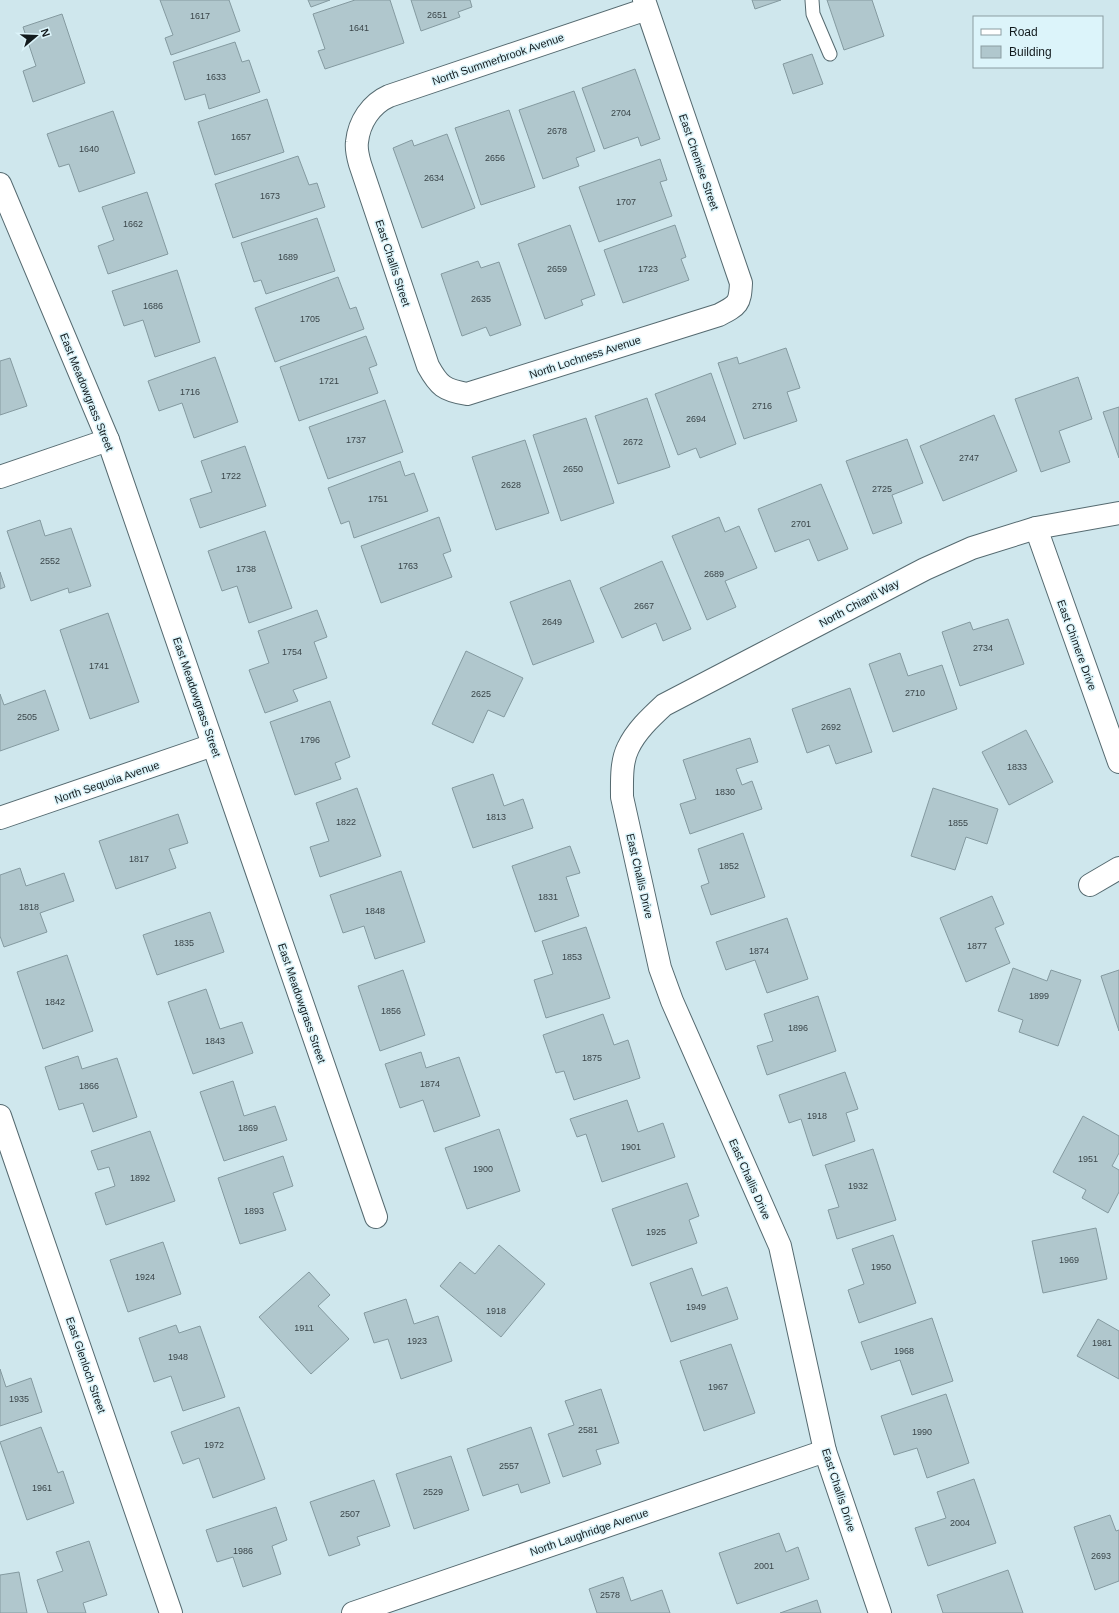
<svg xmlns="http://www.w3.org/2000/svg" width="1119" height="1613" viewBox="0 0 1119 1613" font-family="Arial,sans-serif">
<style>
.building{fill:#b0c7cd;stroke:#849aa0}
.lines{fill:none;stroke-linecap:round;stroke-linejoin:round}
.service-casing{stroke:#556a70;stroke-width:15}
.minor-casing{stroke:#556a70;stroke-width:24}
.service{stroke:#fff;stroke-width:13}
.minor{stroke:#fff;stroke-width:22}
.labels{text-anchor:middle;stroke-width:3;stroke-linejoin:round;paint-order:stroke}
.number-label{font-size:9px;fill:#3a4549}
.street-label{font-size:11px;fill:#121a1d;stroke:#dcf4fa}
</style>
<rect width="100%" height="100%" fill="#cfe7ed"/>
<g class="building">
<path d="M160,0H229L240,31L171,55L165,38L173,35Z"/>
<path d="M308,0H330L311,7Z"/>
<path d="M355,0H390L404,43L325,69L318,51L325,49L313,14Z"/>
<path d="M411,0H470L472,7L458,12L460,17L421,31Z"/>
<path d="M752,0H781L755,9Z"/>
<path d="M827,0H872L884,36L844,50Z"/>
<path d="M62,14L85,83L33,102L23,71L36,66L23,27Z"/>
<path d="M235,42L242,62L249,60L260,92L209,109L205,94L185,100L173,62Z"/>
<path d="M812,54L823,84L793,94L783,64Z"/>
<path d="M635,69L660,139L641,146L638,137L604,149L582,88Z"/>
<path d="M574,91L595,151L576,158L579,166L543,179L519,110Z"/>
<path d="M267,99L284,152L215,175L198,122Z"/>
<path d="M509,110L535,187L481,205L455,128Z"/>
<path d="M113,111L135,173L79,192L69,164L59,167L47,134Z"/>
<path d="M447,134L475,208L422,228L393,148L412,140L414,146Z"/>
<path d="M298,156L309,185L317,183L325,207L233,238L215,184Z"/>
<path d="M660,159L667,180L660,182L672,216L599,242L579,187Z"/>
<path d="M147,192L168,254L108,274L98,246L114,240L102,207Z"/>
<path d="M317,218L335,271L266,294L261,280L254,282L241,243Z"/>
<path d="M570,225L595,295L581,300L583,305L545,319L518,244Z"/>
<path d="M675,225L686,257L681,259L689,280L623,303L604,250Z"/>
<path d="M478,261L481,268L499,262L521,325L490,336L486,327L462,336L441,274Z"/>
<path d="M177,270L200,342L155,357L143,320L124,326L112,291Z"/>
<path d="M338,277L350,309L356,307L364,329L275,362L255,308Z"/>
<path d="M366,336L377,365L369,368L378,393L299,421L280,367Z"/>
<path d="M786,348L800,388L787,392L797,421L744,439L718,363L737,357L739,364Z"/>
<path d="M215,357L238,422L194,438L182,403L159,411L148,381Z"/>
<path d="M10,358L27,406L0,415V361Z"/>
<path d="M711,373L736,444L700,458L696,448L678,455L655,394Z"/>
<path d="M1078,377L1092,419L1059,431L1070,462L1041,472L1015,399Z"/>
<path d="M647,398L670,467L618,484L595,416Z"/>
<path d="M385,400L403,452L328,479L309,427Z"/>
<path d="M1119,407V458L1103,412Z"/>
<path d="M994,415L1017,471L943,501L920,446Z"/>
<path d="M586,418L614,503L561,521L533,435Z"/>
<path d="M907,439L923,483L892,495L902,523L873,534L846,461Z"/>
<path d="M525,440L549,513L496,530L472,457Z"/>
<path d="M245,446L266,506L200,528L190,499L212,492L201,461Z"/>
<path d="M400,461L405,476L414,473L428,511L354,538L349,521L341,524L328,488Z"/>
<path d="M821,484L848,549L818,561L809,539L775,552L758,509Z"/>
<path d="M439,517L451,551L443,554L452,577L381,603L361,546Z"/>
<path d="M719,517L725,532L739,526L757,568L725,581L736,607L707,620L672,536Z"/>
<path d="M40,520L45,536L71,528L91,586L69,593L68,588L31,601L7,531Z"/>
<path d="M265,531L292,608L249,623L237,586L222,591L208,551Z"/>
<path d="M662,561L691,629L663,641L656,623L622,638L600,588Z"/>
<path d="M0,572L5,587L0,589Z"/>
<path d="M570,580L594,642L533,665L510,602Z"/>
<path d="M317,610L327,637L314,642L327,678L293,690L298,701L265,713L249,670L269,663L258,631Z"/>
<path d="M108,613L139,702L90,719L60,630Z"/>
<path d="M1008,619L1024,664L960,686L942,632L970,622L973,630Z"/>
<path d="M466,651L523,678L504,717L488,710L473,743L432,724Z"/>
<path d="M900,653L908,676L942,665L957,709L893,732L869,664Z"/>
<path d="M850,688L872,752L836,764L829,745L807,753L792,709Z"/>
<path d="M45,690L59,730L0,751V694L4,705Z"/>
<path d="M330,701L350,757L335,763L341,779L295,795L270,722Z"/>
<path d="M1026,730L1053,782L1009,805L982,752Z"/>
<path d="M750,738L758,762L736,769L742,785L752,781L762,809L690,834L680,804L696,799L683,760Z"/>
<path d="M493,774L504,806L523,799L533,828L473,848L452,788Z"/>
<path d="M357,788L381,856L320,877L310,847L329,841L316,803Z"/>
<path d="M933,788L998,809L987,844L966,837L955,870L911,856Z"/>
<path d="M178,814L188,843L169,849L176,868L116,889L99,841Z"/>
<path d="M743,833L765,897L711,915L701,886L709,883L698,849Z"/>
<path d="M570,846L580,873L566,877L579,916L535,932L512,866Z"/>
<path d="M20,868L26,886L64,873L74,901L40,913L47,932L4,947L0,936V875Z"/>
<path d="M401,871L425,942L375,959L364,926L343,933L330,895Z"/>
<path d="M992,896L1004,924L995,928L1010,963L966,982L940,918Z"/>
<path d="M210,912L224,952L157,975L143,935Z"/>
<path d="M787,918L808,979L767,993L755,960L726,970L716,942Z"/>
<path d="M586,927L610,998L546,1018L534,980L553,974L542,941Z"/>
<path d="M67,955L93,1031L43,1049L17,972Z"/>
<path d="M1013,968L1047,981L1051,970L1081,980L1058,1046L1019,1032L1023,1020L998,1011Z"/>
<path d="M403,970L425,1035L380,1051L358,986Z"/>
<path d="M1119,970V1031L1101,976Z"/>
<path d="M206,989L220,1029L242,1022L253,1053L193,1074L168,1002Z"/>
<path d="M818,996L836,1051L767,1075L757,1046L773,1041L764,1014Z"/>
<path d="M603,1014L614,1045L628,1040L640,1078L574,1100L564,1071L556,1073L543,1035Z"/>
<path d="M421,1052L426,1068L459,1057L480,1116L434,1132L423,1100L400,1108L385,1064Z"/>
<path d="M78,1056L82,1069L117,1058L137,1117L93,1132L83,1103L59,1110L45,1067Z"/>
<path d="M845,1072L858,1109L846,1113L855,1141L813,1156L801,1119L789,1123L779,1095Z"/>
<path d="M233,1081L244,1116L275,1106L287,1140L224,1161L200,1092Z"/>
<path d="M627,1100L638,1132L663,1123L675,1157L602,1182L586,1134L577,1137L570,1119Z"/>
<path d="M1083,1116L1119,1136V1153L1112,1166L1119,1170V1192L1108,1213L1082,1198L1086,1190L1053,1172Z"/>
<path d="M499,1129L520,1191L467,1209L445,1148Z"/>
<path d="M150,1131L175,1201L106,1225L95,1193L115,1186L109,1167L98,1170L91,1151Z"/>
<path d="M873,1149L896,1220L837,1239L828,1210L839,1207L825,1165Z"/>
<path d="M283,1156L293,1186L273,1193L286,1230L240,1244L218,1178Z"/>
<path d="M687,1183L699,1216L689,1220L697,1243L632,1266L612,1209Z"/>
<path d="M1096,1228L1107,1279L1043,1293L1032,1241Z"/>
<path d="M893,1235L916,1303L859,1323L848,1290L864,1284L852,1249Z"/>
<path d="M163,1242L181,1294L128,1312L110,1260Z"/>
<path d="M499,1245L545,1284L501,1337L440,1286L460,1262L475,1274Z"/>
<path d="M692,1268L702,1296L727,1287L738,1319L671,1342L650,1283Z"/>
<path d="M309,1272L330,1295L318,1306L349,1339L311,1374L259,1317Z"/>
<path d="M406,1299L414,1324L438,1316L452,1361L401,1379L388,1339L374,1343L364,1313Z"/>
<path d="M932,1318L953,1381L912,1395L900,1360L871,1370L861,1342Z"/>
<path d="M1098,1319L1119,1331V1379L1077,1356Z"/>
<path d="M176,1325L179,1333L200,1326L225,1397L183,1411L171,1376L154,1382L139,1338Z"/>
<path d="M731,1344L755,1413L704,1431L680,1361Z"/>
<path d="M0,1369L6,1387L31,1378L42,1412L0,1426Z"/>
<path d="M601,1389L619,1443L596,1450L601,1464L563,1477L548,1434L574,1425L565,1401Z"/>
<path d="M946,1394L969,1463L927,1478L917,1448L894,1455L881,1416Z"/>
<path d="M239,1407L265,1479L213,1498L199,1458L183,1464L171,1432Z"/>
<path d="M41,1427L58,1473L63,1471L74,1503L27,1520L0,1442Z"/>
<path d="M531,1427L550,1483L521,1493L518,1484L483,1496L467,1449Z"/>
<path d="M451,1456L469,1510L414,1529L396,1474Z"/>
<path d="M974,1479L996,1543L928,1566L915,1528L946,1518L937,1492Z"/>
<path d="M374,1480L390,1526L357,1537L360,1545L329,1556L310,1502Z"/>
<path d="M276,1507L287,1540L272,1546L281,1574L243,1587L233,1557L217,1562L206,1530Z"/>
<path d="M1110,1515L1116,1531L1119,1530V1581L1095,1590L1074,1527Z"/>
<path d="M779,1533L786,1552L798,1547L809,1579L737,1604L719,1553Z"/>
<path d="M89,1541L107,1595L83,1603L86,1613H48L37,1580L63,1571L56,1552Z"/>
<path d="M1008,1570L1023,1613H943L937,1595Z"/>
<path d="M19,1572L27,1613H0V1575Z"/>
<path d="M623,1577L631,1601L662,1590L670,1613H597L589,1589Z"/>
<path d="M817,1600L821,1613H780Z"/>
</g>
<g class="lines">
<g class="service-casing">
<path id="service" d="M812,0L813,14L830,54"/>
</g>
<g class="minor-casing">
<g id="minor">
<path d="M644,0L741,283C740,304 738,305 719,315L467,394C444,390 439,386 428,366L360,164C358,157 356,149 357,142C359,122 371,104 389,96L647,9"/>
<path d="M0,184L108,440L376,1217"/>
<path d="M0,477L108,440"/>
<path d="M1036,528L1119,762"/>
<path d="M0,818L213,745"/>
<path d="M1090,885L1119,868"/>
<path d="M0,1116L171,1613"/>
<path d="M353,1613L825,1451"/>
<path d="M880,1613L825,1451L780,1246L672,1001L660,968L622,797C622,781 621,762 628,748C636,731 650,718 664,705L925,569L972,548L1036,528L1119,513"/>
</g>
</g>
<use href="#service" class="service"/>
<use href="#minor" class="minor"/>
</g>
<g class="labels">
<g class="number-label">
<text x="437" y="18">2651</text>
<text x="200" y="19">1617</text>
<text x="359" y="31">1641</text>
<text x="216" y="80">1633</text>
<text x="621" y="116">2704</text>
<text x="557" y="134">2678</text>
<text x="241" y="140">1657</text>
<text x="89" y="152">1640</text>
<text x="495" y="161">2656</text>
<text x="434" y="181">2634</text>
<text x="270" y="199">1673</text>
<text x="626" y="205">1707</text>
<text x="133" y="227">1662</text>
<text x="288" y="260">1689</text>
<text x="557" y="272">2659</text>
<text x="648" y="272">1723</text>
<text x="481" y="302">2635</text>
<text x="153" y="309">1686</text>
<text x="310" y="322">1705</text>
<text x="329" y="384">1721</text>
<text x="190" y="395">1716</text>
<text x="762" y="409">2716</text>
<text x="696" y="422">2694</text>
<text x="356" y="443">1737</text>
<text x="633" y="445">2672</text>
<text x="969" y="461">2747</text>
<text x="573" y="472">2650</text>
<text x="231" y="479">1722</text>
<text x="511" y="488">2628</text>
<text x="882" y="492">2725</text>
<text x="378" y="502">1751</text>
<text x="801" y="527">2701</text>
<text x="50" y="564">2552</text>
<text x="408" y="569">1763</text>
<text x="246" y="572">1738</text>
<text x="714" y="577">2689</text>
<text x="644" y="609">2667</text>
<text x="552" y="625">2649</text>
<text x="983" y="651">2734</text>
<text x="292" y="655">1754</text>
<text x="99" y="669">1741</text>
<text x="915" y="696">2710</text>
<text x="481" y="697">2625</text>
<text x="27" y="720">2505</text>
<text x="831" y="730">2692</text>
<text x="310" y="743">1796</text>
<text x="1017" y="770">1833</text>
<text x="725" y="795">1830</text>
<text x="496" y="820">1813</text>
<text x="346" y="825">1822</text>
<text x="958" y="826">1855</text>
<text x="139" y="862">1817</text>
<text x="729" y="869">1852</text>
<text x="548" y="900">1831</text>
<text x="29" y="910">1818</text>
<text x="375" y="914">1848</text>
<text x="184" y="946">1835</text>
<text x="977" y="949">1877</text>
<text x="759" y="954">1874</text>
<text x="572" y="960">1853</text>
<text x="1039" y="999">1899</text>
<text x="55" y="1005">1842</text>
<text x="391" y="1014">1856</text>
<text x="798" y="1031">1896</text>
<text x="215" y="1044">1843</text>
<text x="592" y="1061">1875</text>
<text x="430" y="1087">1874</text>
<text x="89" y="1089">1866</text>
<text x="817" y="1119">1918</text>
<text x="248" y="1131">1869</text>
<text x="631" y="1150">1901</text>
<text x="1088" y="1162">1951</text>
<text x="483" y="1172">1900</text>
<text x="140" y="1181">1892</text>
<text x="858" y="1189">1932</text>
<text x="254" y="1214">1893</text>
<text x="656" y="1235">1925</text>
<text x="1069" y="1263">1969</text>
<text x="881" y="1270">1950</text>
<text x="145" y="1280">1924</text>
<text x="696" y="1310">1949</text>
<text x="496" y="1314">1918</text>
<text x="304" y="1331">1911</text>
<text x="417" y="1344">1923</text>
<text x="1102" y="1346">1981</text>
<text x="904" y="1354">1968</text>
<text x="178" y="1360">1948</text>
<text x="718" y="1390">1967</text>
<text x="19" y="1402">1935</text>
<text x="588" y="1433">2581</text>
<text x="922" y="1435">1990</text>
<text x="214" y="1448">1972</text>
<text x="509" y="1469">2557</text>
<text x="42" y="1491">1961</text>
<text x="433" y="1495">2529</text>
<text x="350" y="1517">2507</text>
<text x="960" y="1526">2004</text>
<text x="243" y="1554">1986</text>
<text x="1101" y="1559">2693</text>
<text x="764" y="1569">2001</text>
<text x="610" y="1598">2578</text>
</g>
<g class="street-label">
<text transform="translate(498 59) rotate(-19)" y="4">North Summerbrook Avenue</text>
<text transform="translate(699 162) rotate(71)" y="4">East Chemise Street</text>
<text transform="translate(393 263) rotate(72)" y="4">East Challis Street</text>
<text transform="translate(585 357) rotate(-18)" y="4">North Lochness Avenue</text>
<text transform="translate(87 392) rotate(68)" y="4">East Meadowgrass Street</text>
<text transform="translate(859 603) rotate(-28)" y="4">North Chianti Way</text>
<text transform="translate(1077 645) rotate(70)" y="4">East Chimere Drive</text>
<text transform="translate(197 697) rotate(71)" y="4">East Meadowgrass Street</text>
<text transform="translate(107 782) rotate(-19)" y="4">North Sequoia Avenue</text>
<text transform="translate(640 876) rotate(77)" y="4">East Challis Drive</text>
<text transform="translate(302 1003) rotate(71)" y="4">East Meadowgrass Street</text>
<text transform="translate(750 1179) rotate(66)" y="4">East Challis Drive</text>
<text transform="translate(86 1365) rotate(71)" y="4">East Glenloch Street</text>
<text transform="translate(839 1490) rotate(72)" y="4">East Challis Drive</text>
<text transform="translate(589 1532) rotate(-19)" y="4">North Laughridge Avenue</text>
</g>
</g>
<rect x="973" y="16" width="130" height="52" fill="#dcf4fa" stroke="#8b9da2"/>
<rect x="981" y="29" width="20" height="6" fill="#ffffff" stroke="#8b9da2"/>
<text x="1009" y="36" font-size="12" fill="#121a1d">Road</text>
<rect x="981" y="46" width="20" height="12" fill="#b0c7cd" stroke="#8b9da2"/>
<text x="1009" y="56" font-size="12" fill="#121a1d">Building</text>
<g transform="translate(36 36) rotate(71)" stroke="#dcf4fa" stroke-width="3" paint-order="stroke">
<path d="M0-3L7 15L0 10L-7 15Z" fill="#121a1d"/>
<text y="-6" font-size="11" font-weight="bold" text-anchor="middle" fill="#121a1d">N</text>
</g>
</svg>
